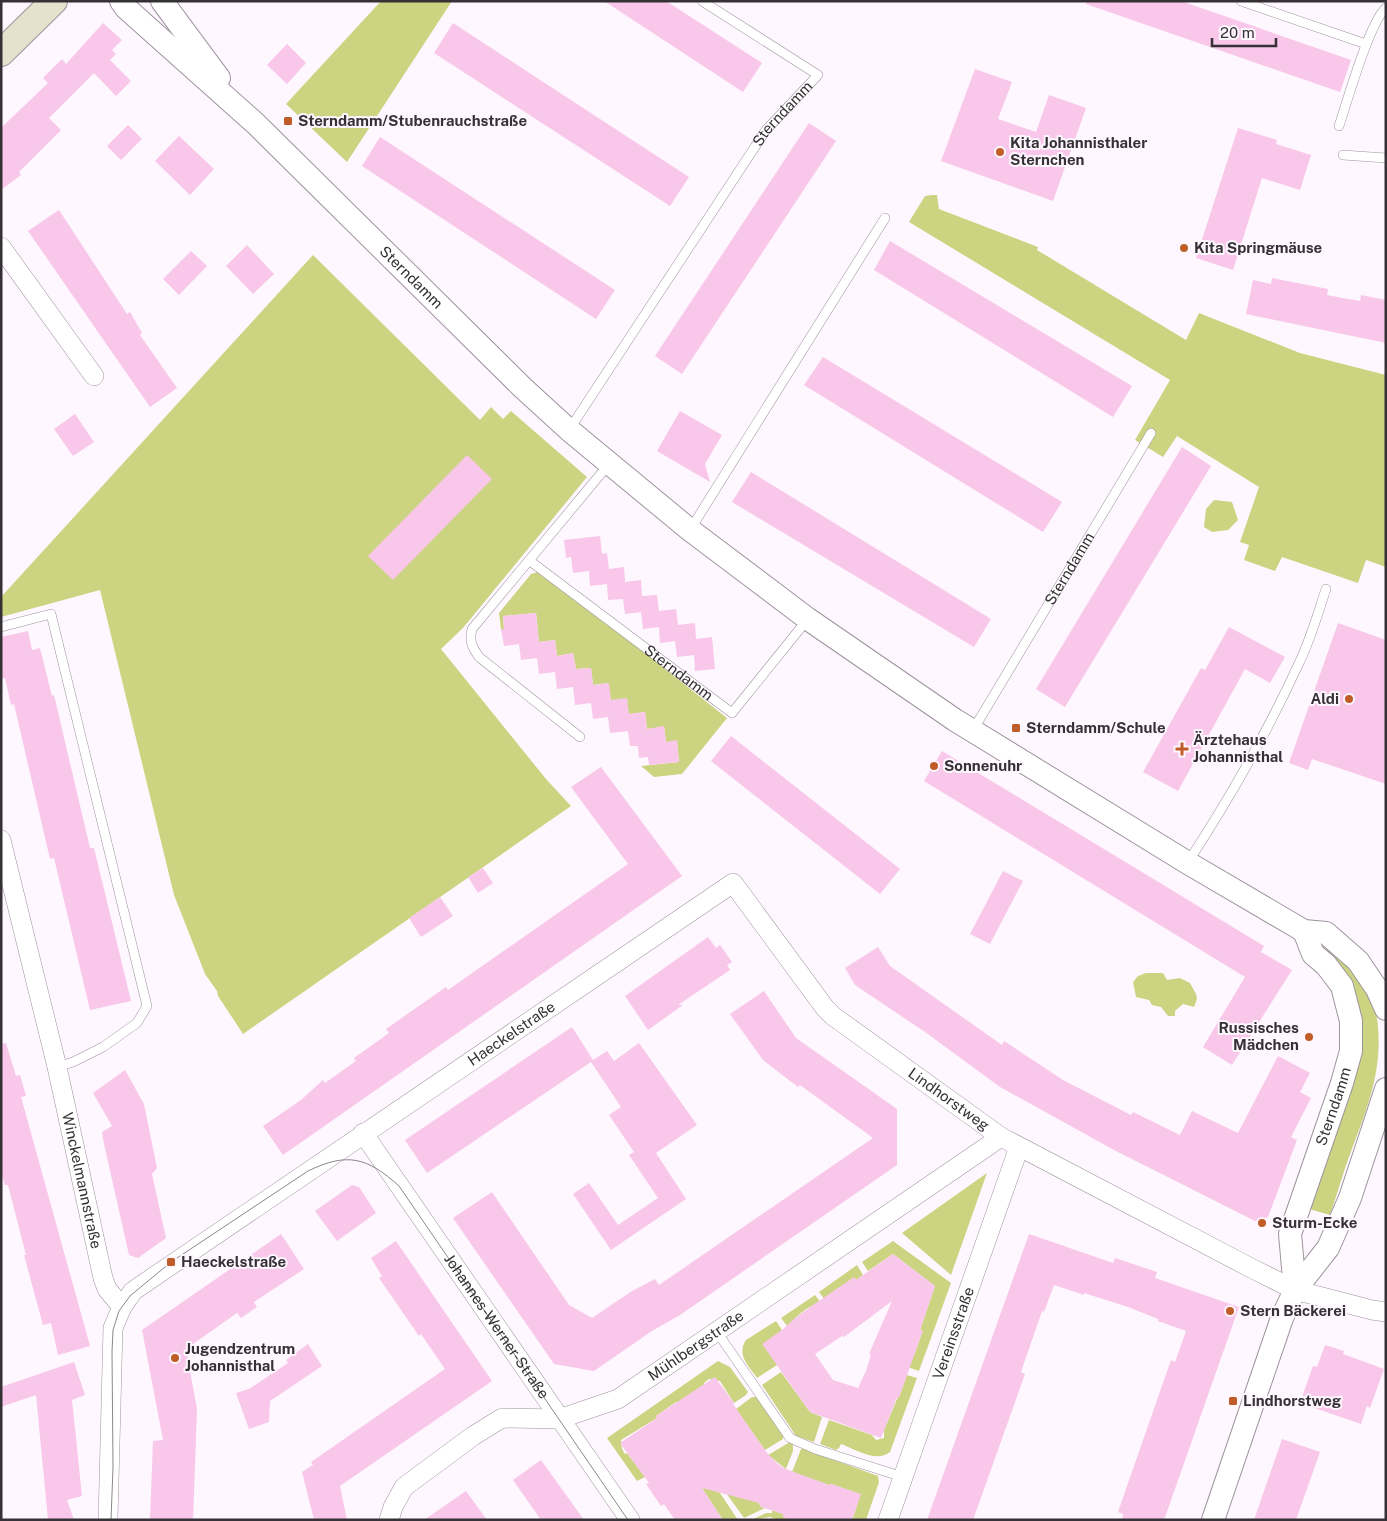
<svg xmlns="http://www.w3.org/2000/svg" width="1387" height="1521" viewBox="0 0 1387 1521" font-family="'Public Sans',sans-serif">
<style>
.green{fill:#cdd481}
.building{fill:#f8c7e9;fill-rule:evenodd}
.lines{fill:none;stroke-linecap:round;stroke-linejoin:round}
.service-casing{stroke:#9d949d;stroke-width:10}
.minor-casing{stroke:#9d949d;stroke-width:20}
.tertiary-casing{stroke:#9d949d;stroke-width:24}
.secondary-casing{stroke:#9d949d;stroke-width:28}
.service{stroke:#fff;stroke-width:9}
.minor{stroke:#fff;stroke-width:19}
.tertiary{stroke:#fff;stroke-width:22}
.secondary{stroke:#e6e1cc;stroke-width:26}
.tram{stroke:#8b868b;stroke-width:1}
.poi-dot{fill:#c05c27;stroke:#fff7ff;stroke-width:2}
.labels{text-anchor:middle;stroke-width:4;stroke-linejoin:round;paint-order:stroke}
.street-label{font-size:15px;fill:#353135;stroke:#fff7ff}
.poi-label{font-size:15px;font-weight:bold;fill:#353135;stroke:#fff7ff;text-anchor:start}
</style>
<rect width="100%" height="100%" fill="#fff7ff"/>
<g class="green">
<path d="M381,1H452L347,162L286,104Z"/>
<path d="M932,195H937L939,209L1038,247L1037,250L1186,340L1199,313L1300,353L1386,375V567L1366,560L1358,583L1282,557L1275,571L1244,560L1249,545L1240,542L1259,487L1177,436L1163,457L1135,440L1170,380L909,222L925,196Z"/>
<path d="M313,255L480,420L491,407L503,419L511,411L587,477L463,628L441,649L546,779L571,806L243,1034L218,996L217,991L205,974L174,895L100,590L1,617V597Z"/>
<path d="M1214,500L1232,502L1238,520L1228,530L1212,532L1204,527L1206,509Z"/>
<path d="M541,571L727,718L682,774L654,777L641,766L679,762L677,741L666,742L664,727L647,729L645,712L629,714L611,700L608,683L593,685L591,668L576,669L573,653L557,656L555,640L539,642L536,613L503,616L504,629H501L499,613L531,574Z"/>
<path d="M1328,944C1344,960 1363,976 1373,997C1387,1054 1373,1094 1353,1146C1344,1169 1338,1192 1330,1215L1309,1209L1355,1075L1324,950Z"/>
<path d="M1146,973H1163L1167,980L1180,978L1190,983L1196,994L1197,999L1194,1007L1183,1004L1175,1011V1016H1168L1161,1007L1152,1005L1149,1000L1136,997L1133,982L1138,976Z"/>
<path d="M987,1173L951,1275L902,1233Z"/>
<path d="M893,1241L951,1283L919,1371L907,1367L915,1353L923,1330H920L935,1286L893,1254L868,1271L862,1262Z"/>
<path d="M857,1265L863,1275L856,1280L854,1278L825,1300L819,1292Z"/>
<path d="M815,1295L821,1303C808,1305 795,1317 788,1327L781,1318Z"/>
<path d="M776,1321L782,1330L765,1343L777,1365L757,1378C749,1366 736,1355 746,1340Z"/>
<path d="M718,1361L730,1367L748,1392L746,1395L734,1403L720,1381L709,1379L704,1383V1385L678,1403L676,1402L656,1416L657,1418L621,1440L622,1449L625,1454L627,1453L645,1477L637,1481L607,1438Z"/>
<path d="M781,1372L810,1412L822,1417L814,1442L796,1436L762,1385Z"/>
<path d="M907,1375L917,1378L890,1452C876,1463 857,1450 841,1444L839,1448L836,1450L820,1444L829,1420L872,1435L876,1440L884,1438V1430Z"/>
<path d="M752,1397H757L783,1433V1439L765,1450L736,1409Z"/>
<path d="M790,1442L793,1444V1451L786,1469L768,1455Z"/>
<path d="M801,1449H804L878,1476L879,1482L866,1520H852L859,1499L857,1493L831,1484L829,1485L792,1472Z"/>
<path d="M716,1479L759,1503L761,1507L765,1508L744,1518Z"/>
<path d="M712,1481L738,1520H723L702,1488Z"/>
<path d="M772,1510L783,1514V1517L791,1520H778L770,1517L751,1520L766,1513H772Z"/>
</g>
<g class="building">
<path d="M604,1H666L762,63L743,92Z"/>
<path d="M1086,1H1181L1351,60L1340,92L1086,4Z"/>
<path d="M103,23L122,40L112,50L116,54L110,60L131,81L116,96L94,73L49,118L61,130L19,172L21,175L1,190V128L48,83L43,78L62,59L66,64Z"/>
<path d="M453,23L689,177L670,206L434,53Z"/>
<path d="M287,44L306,63L287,84L267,65Z"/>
<path d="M975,69L1012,82L998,119L1036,132L1049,95L1086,108L1053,201L941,161Z"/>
<path d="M809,123L836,141L682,374L655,356Z"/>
<path d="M128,125L142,139L121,160L107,146Z"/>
<path d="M1238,128L1277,140L1276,144L1311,155L1300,190L1262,178L1233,270L1196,258Z"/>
<path d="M179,136L214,169L190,195L155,161Z"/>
<path d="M380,137L615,290L596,319L362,166Z"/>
<path d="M59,210L127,314L130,312L142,333L140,335L177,388L150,407L28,231Z"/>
<path d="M890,241L1132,386L1113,417L874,270Z"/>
<path d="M247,245L274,274L253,294L226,266Z"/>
<path d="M191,251L207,266L179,295L163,279Z"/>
<path d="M1272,278L1328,289L1327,295L1343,298L1360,301L1361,295L1386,300V343L1246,314L1253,280L1271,284Z"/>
<path d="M823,357L1062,502L1043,532L804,385Z"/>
<path d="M680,411L722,435L705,464L710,482L657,451Z"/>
<path d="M75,414L94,442L73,456L54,429Z"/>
<path d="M1182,447L1211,466L1065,707L1036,689Z"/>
<path d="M467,455L492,479L393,580L368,556Z"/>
<path d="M751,472L991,619L974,647L732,502Z"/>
<path d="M600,536L602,554L607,553L609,569L624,567L625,582L641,580L642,596L657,595L659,611L676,609L678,625L695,623L696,639L712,637L715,669L695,671L694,655L677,657L675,641L660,643L659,627L643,629L641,612L625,614L623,599L608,600L607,584L590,586L589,571L573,573L571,557L566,558L564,540Z"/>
<path d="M536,613L539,642L555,640L557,656L573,653L576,669L591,668L593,685L609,683L611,700L627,698L629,714L645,712L647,729L664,726L666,742L677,740L679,762L649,765L648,757L639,758L638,746H630L628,731L610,733L608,717L593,719L591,703L575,705L573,687L557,689L555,672L539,674L537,658L521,660L519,644L504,646L501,629H504L503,616Z"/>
<path d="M1338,623L1386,640V784L1312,759L1308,770L1289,763Z"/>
<path d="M1229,627L1285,657L1270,683L1245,669L1178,791L1143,772L1201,668L1205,670Z"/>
<path d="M28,631L32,650L40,648L52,696L54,695L90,848H94L131,1001L90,1010L54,858L50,859L14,704L11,705L5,678L1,679V637Z"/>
<path d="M731,736L900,869L880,894L711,761Z"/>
<path d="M942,751L1264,946L1261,952L1292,970L1232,1065L1203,1047L1245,977L924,781Z"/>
<path d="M601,767L682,876L283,1155L263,1126L301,1100L323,1080L325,1083L356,1061L354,1058L389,1033L386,1029L446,987L448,990L628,864L571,787Z"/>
<path d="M483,868L493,883L478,893L468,877Z"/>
<path d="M1003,871L1023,881L990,944L970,934Z"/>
<path d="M440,897L453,916L421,937L409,918Z"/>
<path d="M708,937L716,948L720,945L732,962L727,965L730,970L678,1005H683L648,1030L625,996Z"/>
<path d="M878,947L890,966L1002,1045L1004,1041L1063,1080L1131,1115L1133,1112L1180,1135L1192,1111L1238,1133L1278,1056L1310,1073L1300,1092L1311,1098L1291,1137L1297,1140L1268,1217L1255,1221L1114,1150L1000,1087L925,1032L855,985L845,968Z"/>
<path d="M764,991L796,1038L897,1109V1165L680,1315L652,1331L594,1371L554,1364L453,1218L492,1192L569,1305L592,1318L632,1291L655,1279L659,1285L873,1138L800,1085L798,1087L763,1060L730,1014Z"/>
<path d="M572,1027L593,1060L607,1051L614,1061L639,1043L697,1125L656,1153L686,1199L611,1250L573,1194L589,1183L618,1225L658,1198L629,1155L634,1152L609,1115L621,1107L591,1062L427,1173L405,1140Z"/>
<path d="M6,1043L16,1076L20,1075L26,1096L21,1097L90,1346L58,1355L51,1323L43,1325L24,1255H26L8,1185H5L1,1173V1044Z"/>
<path d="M125,1070L144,1104L157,1168L152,1174L166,1238L138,1258L129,1255L104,1144L102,1132L112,1126L93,1093Z"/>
<path d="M352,1185L359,1187L376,1213L337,1241L315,1211Z"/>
<path d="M281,1234L304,1269L254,1302L257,1307L241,1318L237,1313L186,1349L197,1409L193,1520H150L153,1441L163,1440L142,1330Z"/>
<path d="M1029,1234L1113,1263L1115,1258L1157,1272L1155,1278L1239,1307L1164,1520H1122L1123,1514L1118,1512L1171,1360L1175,1362L1186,1331L1158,1321V1319L1128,1307L1084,1293V1295L1054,1285L1044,1312L1042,1311L1021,1372L1025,1374L973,1520H927Z"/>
<path d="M396,1241L492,1381L340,1486L347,1520H314L302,1472L313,1465L311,1462L445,1369L421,1334L419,1336L379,1278L382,1276L371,1258Z"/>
<path d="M893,1254L935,1286L920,1330H923L899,1398L897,1397L881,1438L810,1412L762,1344L782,1330L794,1319L813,1305L854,1277L856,1280ZM892,1301L869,1354L871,1355L866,1371L858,1388L833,1380L815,1354L842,1336L844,1337Z"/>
<path d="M308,1344L322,1366L270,1401L269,1422L249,1429L236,1393L249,1389L288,1363L286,1360Z"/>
<path d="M1325,1345L1344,1351L1343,1354L1384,1369L1370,1408L1367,1406L1361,1424L1300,1403L1313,1366L1317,1367Z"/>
<path d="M74,1362L85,1395L72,1400L82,1496L67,1500L74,1520H48L36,1395L1,1407V1387Z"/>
<path d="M715,1377L734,1403L733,1404L767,1453L778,1464L786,1469L829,1485L831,1484L861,1494L852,1520H791L783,1517V1514L761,1507L759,1503L702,1488L723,1520H675L664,1504L661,1506L646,1484L649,1483L620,1443L657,1418L656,1416Z"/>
<path d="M1282,1439L1320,1452L1296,1520H1254Z"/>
<path d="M541,1460L584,1520H541L513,1480Z"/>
<path d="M466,1491L487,1520H424Z"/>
</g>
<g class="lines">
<g class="service-casing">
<g id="service">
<path d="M1241,1L1366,44"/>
<path d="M1339,126C1347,102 1370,21 1386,8"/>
<path d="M1343,155L1386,158"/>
<path id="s1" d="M569,430L766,130L818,75L702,1"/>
<path d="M690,530L885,218"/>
<path id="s2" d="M530,561L732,713L807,620"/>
<path d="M1,627L51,614L147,1006L137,1023L103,1047L73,1062L57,1067"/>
<path id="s3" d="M973,730L1151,433"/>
<path d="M580,737L479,657C472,647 469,641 472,629L609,464"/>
<path d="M1188,862C1230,798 1268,731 1300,661C1311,638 1318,613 1326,589"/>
<path d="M717,1332L790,1438L815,1449L903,1477"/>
</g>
</g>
<g class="minor-casing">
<g id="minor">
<path d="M1,247L94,376"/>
<path id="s4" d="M1,840L57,1067L103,1278L107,1289L122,1307"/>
<path id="s5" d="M363,1133L630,1520"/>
<path id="s6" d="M108,1520L113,1328L122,1307L133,1291L733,883L825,1008L833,1016L1001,1137L1253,1269L1295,1290L1372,1310L1386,1312"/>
<path id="s7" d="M389,1520L393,1507L404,1487L473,1436L502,1418L559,1419L618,1399L1001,1137"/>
<path id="s8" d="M888,1520L1019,1147"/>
</g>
</g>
<g class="tertiary-casing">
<g id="tertiary">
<path id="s9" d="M121,1L126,8L256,124L523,388L569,430L690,530L808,619L955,720L1188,863L1304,931L1326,933L1358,961L1377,989L1386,1009"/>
<path d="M162,1L219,78"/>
<path id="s10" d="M1295,1290L1290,1234L1342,1083L1351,1051V1021L1342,986L1326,965L1313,954L1304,931"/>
<path d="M1213,1520L1282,1318L1295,1290L1328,1248L1350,1198L1386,1089"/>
</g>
</g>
<g class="secondary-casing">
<path id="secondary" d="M1,53L54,1"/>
</g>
<use href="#service" class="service"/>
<use href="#minor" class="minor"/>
<use href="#tertiary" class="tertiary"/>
<use href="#secondary" class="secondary"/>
<path class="tram" d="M111,1520L113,1468L112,1352L113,1330L119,1311L130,1296L171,1262L308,1171C347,1152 367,1157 399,1186L628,1520"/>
</g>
<g class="poi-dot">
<rect x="283" y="116" width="10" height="10" rx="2.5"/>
<circle cx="1000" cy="152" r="5"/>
<circle cx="1184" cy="248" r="5"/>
<circle cx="1349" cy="699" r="5"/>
<rect x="1011" y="723" width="10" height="10" rx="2.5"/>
<path d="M1179.5 741.5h5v5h5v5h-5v5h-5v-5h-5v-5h5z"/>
<circle cx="934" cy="766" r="5"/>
<circle cx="1309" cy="1037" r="5"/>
<circle cx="1262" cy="1223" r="5"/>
<rect x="166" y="1257" width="10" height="10" rx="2.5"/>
<circle cx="1230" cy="1311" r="5"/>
<circle cx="175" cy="1358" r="5"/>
<rect x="1228" y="1396" width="10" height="10" rx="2.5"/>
</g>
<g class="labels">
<g class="street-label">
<text dy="5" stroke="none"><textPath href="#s1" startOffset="382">Sterndamm</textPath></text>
<text dy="5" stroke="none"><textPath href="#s9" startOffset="401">Sterndamm</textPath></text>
<text dy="5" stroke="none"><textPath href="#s3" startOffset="188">Sterndamm</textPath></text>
<text dy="5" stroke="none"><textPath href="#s2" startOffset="186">Sterndamm</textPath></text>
<text dy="5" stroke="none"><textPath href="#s6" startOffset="692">Haeckelstraße</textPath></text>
<text dy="5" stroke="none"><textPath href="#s6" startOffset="1269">Lindhorstweg</textPath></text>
<text dy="5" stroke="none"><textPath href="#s10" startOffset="191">Sterndamm</textPath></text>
<text dy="5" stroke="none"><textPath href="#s4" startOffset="350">Winckelmannstraße</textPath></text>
<text dy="5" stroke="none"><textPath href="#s5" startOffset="235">Johannes-Werner-Straße</textPath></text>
<text dy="5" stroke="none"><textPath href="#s8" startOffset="198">Vereinsstraße</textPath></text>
<text dy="5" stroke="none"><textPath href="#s7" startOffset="370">Mühlbergstraße</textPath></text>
</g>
<g class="poi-label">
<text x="298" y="126">Sterndamm/Stubenrauchstraße</text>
<text x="1010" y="148">Kita Johannisthaler<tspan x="1010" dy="17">Sternchen</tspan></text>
<text x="1194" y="253">Kita Springmäuse</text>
<text x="1339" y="704" text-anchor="end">Aldi</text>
<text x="1026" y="733">Sterndamm/Schule</text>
<text x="1193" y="745">Ärztehaus<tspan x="1193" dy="17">Johannisthal</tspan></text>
<text x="944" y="771">Sonnenuhr</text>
<text x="1299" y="1033" text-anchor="end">Russisches<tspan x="1299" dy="17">Mädchen</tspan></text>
<text x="1272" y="1228">Sturm-Ecke</text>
<text x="181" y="1267">Haeckelstraße</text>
<text x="1240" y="1316">Stern Bäckerei</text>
<text x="185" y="1354">Jugendzentrum<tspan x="185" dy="17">Johannisthal</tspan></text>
<text x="1243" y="1406">Lindhorstweg</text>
</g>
</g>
<rect width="1387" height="1521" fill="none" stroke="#353135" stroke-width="5"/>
<path d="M1212 38v8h64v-8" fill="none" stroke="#353135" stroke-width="2.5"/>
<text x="1220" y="38" font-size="15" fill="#353135" stroke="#fff7ff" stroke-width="4" paint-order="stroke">20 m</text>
</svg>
